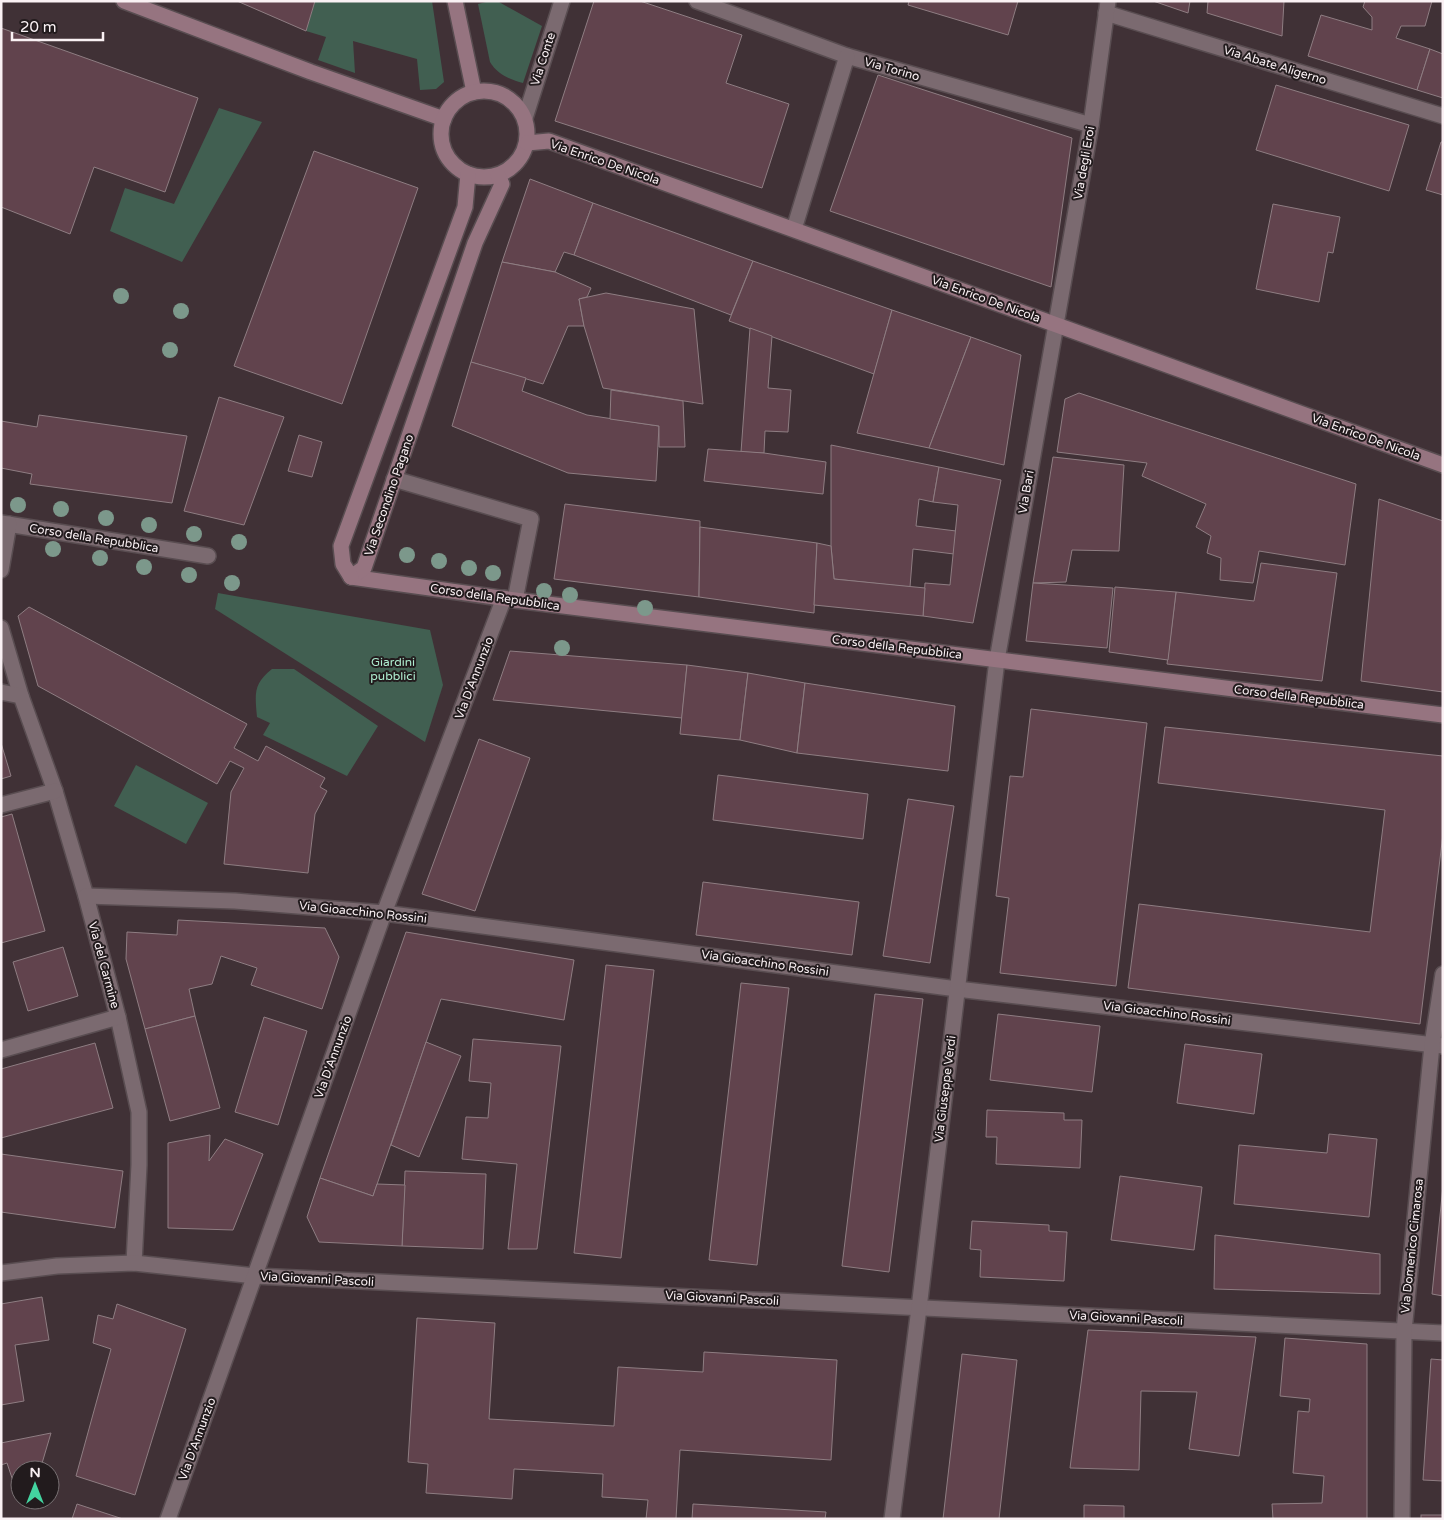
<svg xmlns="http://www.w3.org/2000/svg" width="1444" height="1520" viewBox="0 0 1444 1520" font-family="'Varela Round',sans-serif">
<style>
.green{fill:#415f51}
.building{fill:#61434d;stroke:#8e7d82}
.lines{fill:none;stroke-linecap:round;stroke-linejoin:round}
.street-casing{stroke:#594d51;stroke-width:18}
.secondary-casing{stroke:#594d51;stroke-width:18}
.street{stroke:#7b6a70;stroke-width:15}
.secondary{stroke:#967480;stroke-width:15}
.tree{fill:#7c988b}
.labels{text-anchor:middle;stroke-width:4;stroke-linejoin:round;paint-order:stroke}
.street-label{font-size:12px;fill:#faf1f4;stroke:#221b1d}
.park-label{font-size:12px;fill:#aeedd0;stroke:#221b1d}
</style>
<rect width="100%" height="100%" fill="#403136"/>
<g class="green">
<path d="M315,1H432L444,82L436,89L420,90L417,59L353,41L355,73L318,60L326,37L306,31Z"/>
<path d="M490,1L499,2L542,26L523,83C510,80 497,74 490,62L478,4Z"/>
<path d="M219,108L262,122L182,262L110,231L125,188L174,204Z"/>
<path d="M218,593L430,630L443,685L425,742L215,609Z"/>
<path d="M272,669H294L378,726L347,776L263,735L270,723L257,717C255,694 253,684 272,669Z"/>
<path d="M136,765L208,803L186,844L114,806Z"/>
</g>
<g class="building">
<path d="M237,1H315L306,31Z"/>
<path d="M594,1H640L742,35L726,83L789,104L762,188L555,121Z"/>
<path d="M909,1H1018L1008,35L908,5Z"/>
<path d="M1153,1H1190L1188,13Z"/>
<path d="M1208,1H1284L1282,36L1207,13Z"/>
<path d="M1365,1H1432L1425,26H1401L1396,38L1430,49L1417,90L1308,56L1321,15L1372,30V17L1363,7Z"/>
<path d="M1,28L198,98L165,192L94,167L70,234L1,207Z"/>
<path d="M1430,49L1443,54V98L1417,90Z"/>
<path d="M878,75L1072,138L1051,287L830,211Z"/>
<path d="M1276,85L1409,125L1389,191L1256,150Z"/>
<path d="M1441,142H1443V195L1426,190Z"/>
<path d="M314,151L418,188L342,404L234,366Z"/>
<path d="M530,179L593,203L574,255L564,252L555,272L502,262Z"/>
<path d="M593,203L753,261L731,315L574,255Z"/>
<path d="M1273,204L1340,217L1333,253L1328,252L1319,302L1256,289Z"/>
<path d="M753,261L892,310L874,374L729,321Z"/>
<path d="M502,262L555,272L591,288L587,297L579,299L584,326H568L543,384L471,362Z"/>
<path d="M606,293L694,309L703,404L603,388L584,326L579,299Z"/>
<path d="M892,310L971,337L929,448L857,433Z"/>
<path d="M750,328L772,336L768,388L791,390L788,432L765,431L764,453L741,452Z"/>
<path d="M971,337L1021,355L1004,465L929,448Z"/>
<path d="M471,362L526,378L522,391L587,415L659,426L656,481L568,473L452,426Z"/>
<path d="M611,390L683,401L685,447H659V426L610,419Z"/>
<path d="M1079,393L1356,484L1345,565L1259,551L1253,583L1220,580L1221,558L1207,553L1211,536L1196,527L1206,504L1142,476L1147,463L1057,452L1065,399Z"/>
<path d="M219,397L284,417L244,525L184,511Z"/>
<path d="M39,415L187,436L172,503L30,484L32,474L1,468V421L37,427Z"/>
<path d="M299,435L322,442L312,477L288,471Z"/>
<path d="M831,445L939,467L933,502L919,499L916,526L956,531L954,554L913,549L910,587L834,579L831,546Z"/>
<path d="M708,449L764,453L826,462L823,494L704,481Z"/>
<path d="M1053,457L1124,465L1119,551L1072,550L1066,582L1033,583Z"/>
<path d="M939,467L1001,480L973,623L923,616L925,583L950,585L958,505L933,502Z"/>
<path d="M1379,499L1443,521V692L1361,681Z"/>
<path d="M565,504L700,521L699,597L554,579Z"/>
<path d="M700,527L817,543L814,613L699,597Z"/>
<path d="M817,543L831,546L834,579L925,588L923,616L814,605Z"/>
<path d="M1261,563L1337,573L1322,681L1167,664L1176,592L1254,601Z"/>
<path d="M1033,583L1113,588L1107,648L1026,641Z"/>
<path d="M1115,587L1176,592L1168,660L1109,652Z"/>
<path d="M29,607L247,724L234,748L258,761L266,746L325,778L320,787L327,791L315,814L308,873L224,864L231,792L244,768L230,761L217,784L38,686L18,616Z"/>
<path d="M510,651L687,665L682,718L493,700Z"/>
<path d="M687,665L748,673L740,740L680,734Z"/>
<path d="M748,673L805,683L797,753L740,740Z"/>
<path d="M805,683L955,706L948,771L797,753Z"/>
<path d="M1031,709L1147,723L1116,986L1000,973L1009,898L996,896L1010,776L1023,777Z"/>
<path d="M1165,727L1443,756V834L1420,1024L1128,988L1139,904L1370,932L1385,810L1158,783Z"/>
<path d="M479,739L530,758L475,911L422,894Z"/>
<path d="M1,743L11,776L1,779Z"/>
<path d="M718,775L868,794L863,839L713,820Z"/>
<path d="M908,799L954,806L930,963L883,956Z"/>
<path d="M12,814L45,931L1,943V817Z"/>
<path d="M703,882L859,902L852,955L696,935Z"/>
<path d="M178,920L325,928L339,957L322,1009L251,985L257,968L221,956L212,984L189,989L195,1016L145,1029L126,959L127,932L177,935Z"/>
<path d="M406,932L574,960L564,1020L441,999L373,1196L320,1178Z"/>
<path d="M63,947L78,996L28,1011L13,962Z"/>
<path d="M606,965L654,970L621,1258L574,1253Z"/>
<path d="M741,983L789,988L757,1265L709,1260Z"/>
<path d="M875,994L923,999L889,1272L842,1266Z"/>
<path d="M998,1014L1100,1026L1092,1092L990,1080Z"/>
<path d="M195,1016L220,1108L170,1121L145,1029Z"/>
<path d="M264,1017L307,1031L278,1125L235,1112Z"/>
<path d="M473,1039L561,1046L537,1249H508L517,1164L462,1159L466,1117L488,1118L491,1083L469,1081Z"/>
<path d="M426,1042L461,1056L419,1157L391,1145Z"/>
<path d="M95,1043L113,1108L1,1138V1069Z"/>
<path d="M1185,1044L1262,1054L1254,1114L1177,1103Z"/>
<path d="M987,1110L1064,1113V1120H1082L1080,1168L996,1164L997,1137H986Z"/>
<path d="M1329,1134L1377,1139L1369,1217L1234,1204L1239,1145L1327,1153Z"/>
<path d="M210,1135L209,1161L225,1139L263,1154L233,1230L168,1228V1143Z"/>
<path d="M1,1154L123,1171L115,1228L1,1212Z"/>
<path d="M405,1171L486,1174L483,1249L402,1246Z"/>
<path d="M1120,1176L1202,1187L1194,1250L1111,1240Z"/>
<path d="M320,1178L373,1196L377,1184L405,1185L402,1246L319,1242L307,1217Z"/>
<path d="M1443,1186V1296L1432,1294Z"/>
<path d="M972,1221L1049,1225V1231L1067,1232L1064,1281L980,1277L981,1250L970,1249Z"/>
<path d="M1215,1235L1380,1254V1294L1214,1289Z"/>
<path d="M42,1297L49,1340L15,1345L24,1401L1,1405V1304Z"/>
<path d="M117,1304L186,1329L135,1495L76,1476L111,1349L93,1343L98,1315L113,1319Z"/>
<path d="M417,1318L495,1323L489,1419L614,1426L618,1367L703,1372L704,1352L837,1360L831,1460L680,1450L676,1519H646L648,1500L602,1497L603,1474L514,1469L512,1499L426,1493L428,1464L408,1462Z"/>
<path d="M1088,1330L1256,1337L1239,1456L1189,1449L1197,1392L1141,1391L1139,1470L1070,1468Z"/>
<path d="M1285,1338L1367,1344V1519H1273L1272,1504L1322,1503L1324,1476L1293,1473L1298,1411L1309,1412L1310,1399L1280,1396Z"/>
<path d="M962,1354L1017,1360L999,1519H943Z"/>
<path d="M1431,1359L1443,1360V1481L1423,1480Z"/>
<path d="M51,1433L40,1470H20V1483L14,1484L7,1463L1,1465V1443Z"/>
<path d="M77,1504L123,1519H72Z"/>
<path d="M693,1504L826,1512L825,1519H692Z"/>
<path d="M1084,1505L1124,1506V1519H1084Z"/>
<rect x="1421" y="1515" width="22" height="4"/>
</g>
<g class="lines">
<g class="street-casing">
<g id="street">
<path d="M697,1L847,56L1091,125"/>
<path d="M1106,13L1443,116"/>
<path d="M525,118L562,1"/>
<path d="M794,229L847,56"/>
<path d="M394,479L531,519L515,600"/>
<path d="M1,523L208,556"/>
<path d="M1,570L9,524"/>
<path d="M1,628L21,696"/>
<path d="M1,692L21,696L55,791L86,896L118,1017L139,1112V1165L134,1263"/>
<path d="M1,805L55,791"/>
<path d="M86,896L235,901L384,913L957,989L1443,1046"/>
<path d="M1,1050L118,1017"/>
<path d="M1,1273L57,1266L134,1263L255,1276L1443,1333"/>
<path d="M168,1519L384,913L504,598"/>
<path d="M892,1519L919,1308L997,660L1091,125L1108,1"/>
<path d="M1402,1519L1404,1331L1432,1045L1443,974"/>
</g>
</g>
<g class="secondary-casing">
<g id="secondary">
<path d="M124,1L311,72L444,119"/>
<path d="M455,1L474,92"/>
<circle cx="484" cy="134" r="43"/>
<path d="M527,143L549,141L1443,465"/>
<path d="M351,577L515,600L1443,715"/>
<path d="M351,577L364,568L475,243L502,184L498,176"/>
<path d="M351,577L343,564L341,546L465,207L468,174"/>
</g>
</g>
<use href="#street" class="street"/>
<use href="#secondary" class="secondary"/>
</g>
<g class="tree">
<circle cx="121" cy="296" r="8"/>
<circle cx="181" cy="311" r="8"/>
<circle cx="170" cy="350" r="8"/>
<circle cx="18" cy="505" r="8"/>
<circle cx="61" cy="509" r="8"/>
<circle cx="106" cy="518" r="8"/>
<circle cx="149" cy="525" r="8"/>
<circle cx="194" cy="534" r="8"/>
<circle cx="239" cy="542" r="8"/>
<circle cx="53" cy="549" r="8"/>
<circle cx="407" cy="555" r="8"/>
<circle cx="100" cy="558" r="8"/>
<circle cx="439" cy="561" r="8"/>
<circle cx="144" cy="567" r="8"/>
<circle cx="469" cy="568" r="8"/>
<circle cx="493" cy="573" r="8"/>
<circle cx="189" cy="575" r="8"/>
<circle cx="232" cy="583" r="8"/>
<circle cx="544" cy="591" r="8"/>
<circle cx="570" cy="595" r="8"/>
<circle cx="645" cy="608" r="8"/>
<circle cx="562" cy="648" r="8"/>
</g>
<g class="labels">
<g class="street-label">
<text transform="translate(543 59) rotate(-72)" y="4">Via Conte</text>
<text transform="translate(1275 65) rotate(17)" y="4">Via Abate Aligerno</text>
<text transform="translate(892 69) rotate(16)" y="4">Via Torino</text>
<text transform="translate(605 162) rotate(19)" y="4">Via Enrico De Nicola</text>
<text transform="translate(1084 163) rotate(-80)" y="4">Via degli Eroi</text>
<text transform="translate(986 299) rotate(20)" y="4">Via Enrico De Nicola</text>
<text transform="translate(1366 437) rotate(20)" y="4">Via Enrico De Nicola</text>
<text transform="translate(1026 492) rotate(-80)" y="4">Via Bari</text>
<text transform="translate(389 495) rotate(-71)" y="4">Via Secondino Pagano</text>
<text transform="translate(94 538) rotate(9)" y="4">Corso della Repubblica</text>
<text transform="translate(495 597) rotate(8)" y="4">Corso della Repubblica</text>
<text transform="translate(897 647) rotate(7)" y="4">Corso della Repubblica</text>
<text transform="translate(474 678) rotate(-69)" y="4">Via D'Annunzio</text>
<text transform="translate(1299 697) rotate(7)" y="4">Corso della Repubblica</text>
<text transform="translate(363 912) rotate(6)" y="4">Via Gioacchino Rossini</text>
<text transform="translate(765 963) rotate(8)" y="4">Via Gioacchino Rossini</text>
<text transform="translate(104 965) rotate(75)" y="4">Via del Carmine</text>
<text transform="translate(1167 1013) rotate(7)" y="4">Via Gioacchino Rossini</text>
<text transform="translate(333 1057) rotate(-70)" y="4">Via D'Annunzio</text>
<text transform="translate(945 1089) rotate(-83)" y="4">Via Giuseppe Verdi</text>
<text transform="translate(1412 1246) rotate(-84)" y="4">Via Domenico Cimarosa</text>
<text transform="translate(317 1279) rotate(3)" y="4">Via Giovanni Pascoli</text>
<text transform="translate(722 1298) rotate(3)" y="4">Via Giovanni Pascoli</text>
<text transform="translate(1126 1318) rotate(3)" y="4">Via Giovanni Pascoli</text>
<text transform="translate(197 1439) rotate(-70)" y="4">Via D'Annunzio</text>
</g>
<g class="park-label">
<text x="393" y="666">Giardini<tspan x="393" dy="14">pubblici</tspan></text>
</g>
</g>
<rect width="1444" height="1520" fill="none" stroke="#faf1f4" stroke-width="5"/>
<g transform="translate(35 1485)"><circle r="24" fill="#221b1d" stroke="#787173"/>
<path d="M0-4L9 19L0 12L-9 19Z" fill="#43d4a0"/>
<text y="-8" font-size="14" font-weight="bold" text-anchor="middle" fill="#faf1f4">N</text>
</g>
<path d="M12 32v8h91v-8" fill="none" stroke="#faf1f4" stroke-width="2.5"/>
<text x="20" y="32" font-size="15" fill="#faf1f4" stroke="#221b1d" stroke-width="4" paint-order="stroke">20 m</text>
</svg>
